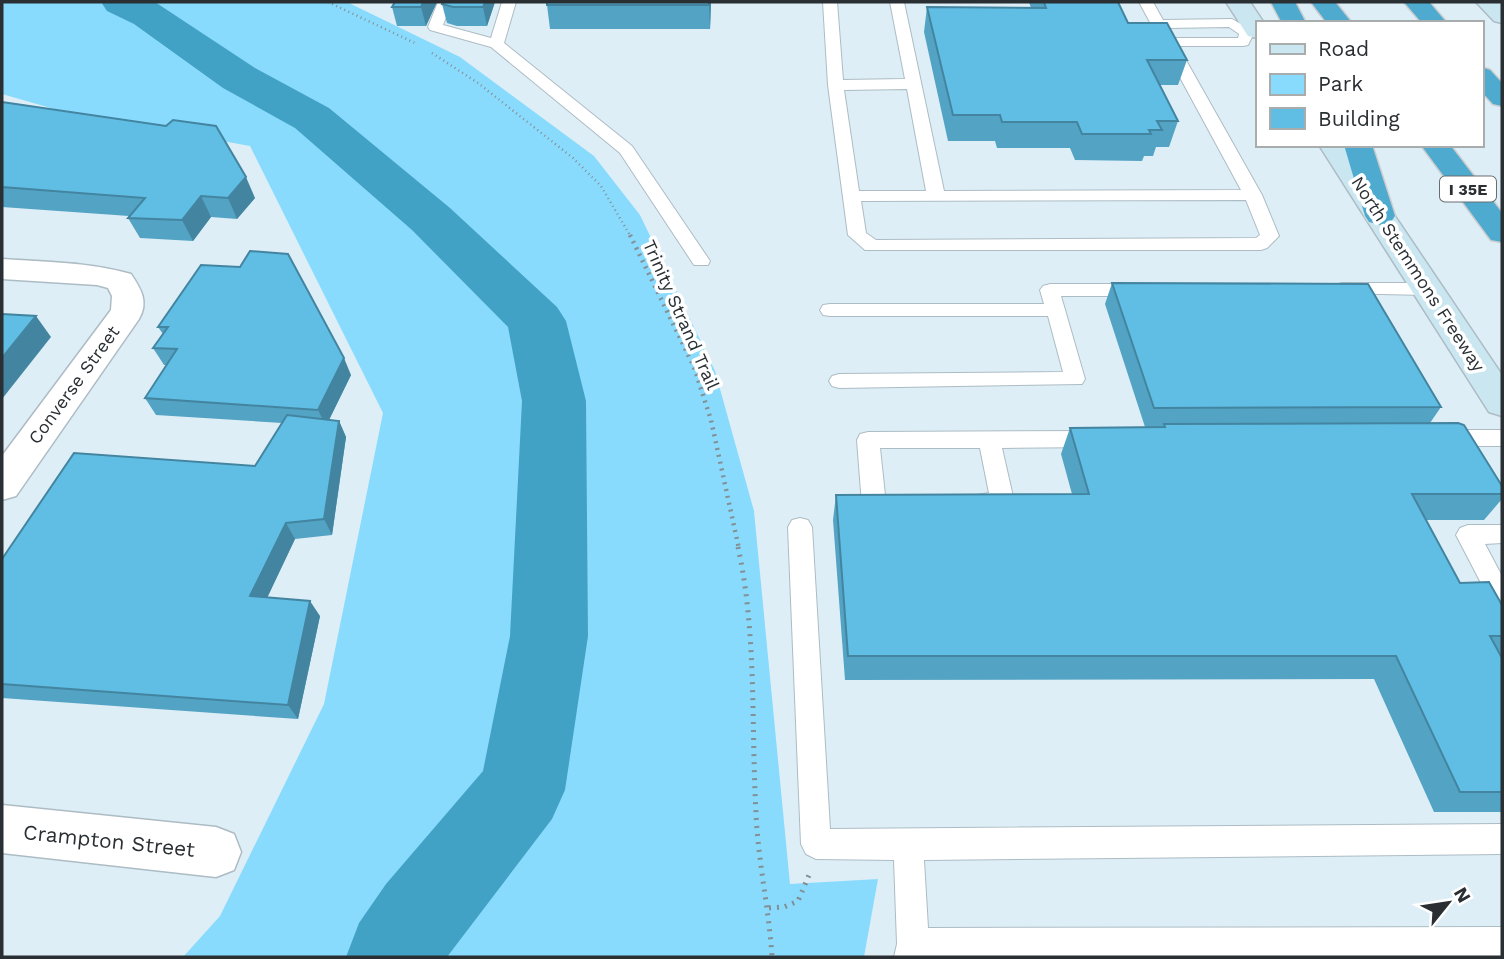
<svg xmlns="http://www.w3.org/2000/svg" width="1504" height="959" viewBox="0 0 1504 959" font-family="'Work Sans',sans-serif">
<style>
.green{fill:#89dbfe}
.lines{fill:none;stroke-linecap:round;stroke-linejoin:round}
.river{fill:#41a2c6;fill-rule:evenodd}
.service-casing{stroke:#adbcc4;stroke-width:2}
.minor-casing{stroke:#adbcc4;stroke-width:3}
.secondary-casing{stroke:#adbcc4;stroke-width:3}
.motorway-casing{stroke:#cccdce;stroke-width:3}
.path-far2{stroke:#848f94;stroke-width:2.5;stroke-dasharray:1 3.5;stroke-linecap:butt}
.path-far1{stroke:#848f94;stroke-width:4.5;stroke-dasharray:2 5;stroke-linecap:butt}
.path{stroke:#848f94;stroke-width:5;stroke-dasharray:2 6;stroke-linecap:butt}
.service{fill:#fff;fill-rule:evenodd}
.minor{fill:#fff;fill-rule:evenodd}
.secondary{fill:#cae6f0;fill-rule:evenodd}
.motorway{fill:#4eaace;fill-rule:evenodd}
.wall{fill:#53a3c4}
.shaded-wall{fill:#4385a0}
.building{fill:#60bee4;stroke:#4385a0;stroke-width:2}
.labels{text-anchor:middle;stroke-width:7;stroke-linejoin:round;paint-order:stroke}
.shield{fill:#fff;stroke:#696d70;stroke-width:2}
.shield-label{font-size:16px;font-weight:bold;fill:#292f32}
.street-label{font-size:18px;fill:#292f32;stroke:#fff}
.near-street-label{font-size:21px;fill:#292f32;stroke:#fff}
</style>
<rect width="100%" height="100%" fill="#deeef6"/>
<path class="green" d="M2,2H347L460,57L594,156L640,215L715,371L754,511L790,884L878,879L864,957H183L220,916L324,704L383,413L250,146L68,113L2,94Z"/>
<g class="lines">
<path class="river" d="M101,2H155L255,68L329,108L450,208L557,307L566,321L586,401L588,636L565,790L552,819L447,957H346L359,923L386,884L483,771L510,636L522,401L508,327L412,230L295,128L223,88L134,24L107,11Z"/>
<g class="service-casing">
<g id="service">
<path d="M438,2H452L443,25L491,38L502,2H516L504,43L632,146L710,261L708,265H694L620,153L491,47L430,30L428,27Z"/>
<path d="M823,2H837L843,80L905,79L890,2H904L944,191L1241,190L1139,2H1153L1163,20L1232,19L1250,29H1257V37H1252L1248,45L1243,46H1178L1262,195L1279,236L1267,248L1261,250H865L848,235L828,85ZM1229,27L1239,34L1238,38H1173L1168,28ZM907,89L926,191H859L844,90ZM1246,200L1260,235L1256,238L876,240L866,233L861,201Z"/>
<path d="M1342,283H1426L1433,285L1436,289L1433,293L1426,295L1335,293L1332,289L1335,285Z"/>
<path d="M1050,284H1140L1147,286L1150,290L1147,294L1140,296H1061L1085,379L1082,384L839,388L832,386L829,381L832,376L839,374L1063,372L1048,316H830L823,315L820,310L823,305L830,304H1044L1040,290L1043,286Z"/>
<path d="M1442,430H1502V446H1442L1434,444L1431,438L1434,432Z"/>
<path d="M1097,431L1105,433L1108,439L1105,445L1097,447L1002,448L1014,501L1010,507C998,511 983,512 971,508L967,502L971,496L989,493L980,448H880L885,495L900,498L904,504L900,510L874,514L866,511L862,505L857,440L860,434L868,432Z"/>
<path d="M800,518L808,520L812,527L830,829L1502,824V854L924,860L928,928L1502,927V957H894L897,944L894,860L816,859L806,854L801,844L788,527L792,520Z"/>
<path d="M1468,525H1502V543L1485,544L1502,576V609L1493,606L1456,535L1460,528Z"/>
</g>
</g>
<g class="minor-casing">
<g id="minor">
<path d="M2,259C46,262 89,262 131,274C141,289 149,302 139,319L16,496L2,500V456L111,310L112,296L108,288L97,285L2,279Z"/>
<path d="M2,805L216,827L234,834L241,852L234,870L216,877L2,853Z"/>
</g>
</g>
<g class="secondary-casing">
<g id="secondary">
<path d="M1226,2H1250L1264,23H1257V38L1248,36Z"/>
<path d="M1476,2H1501L1502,23L1494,21Z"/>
<path d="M1319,145H1347L1502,375V416L1489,412Z"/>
</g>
</g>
<g class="motorway-casing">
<g id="motorway">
<path d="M1271,2H1295L1306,23H1282Z"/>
<path d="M1311,2H1335L1352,23H1327Z"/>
<path d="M1404,2H1429L1447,23H1422Z"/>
<path d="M1481,67L1490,70L1502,83V106L1493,104L1481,91Z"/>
<path d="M1344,145H1372L1395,216L1391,222L1380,225L1369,222L1365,216Z"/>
<path d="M1421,145H1450L1502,213V242L1491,240Z"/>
</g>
</g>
<g class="path-far2">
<path d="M328,2L415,43"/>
<path d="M432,53L478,83L573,158L601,186L631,237"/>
</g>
<path class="path-far1" d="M630,235L694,367L711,420L739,549"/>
<g class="path">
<path d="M738,547C757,634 751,725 756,813C758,861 769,909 772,957"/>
<path d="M769,908L784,907L798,901L809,875"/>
</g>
<use href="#service" class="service"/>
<use href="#minor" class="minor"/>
<use href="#secondary" class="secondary"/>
<use href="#motorway" class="motorway"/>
</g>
<g class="wall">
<path d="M395,2H437L426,26H397L392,7Z"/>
<path d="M495,2L487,26H457L447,23L442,4Z"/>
<path d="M711,2L710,29H550L547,5Z"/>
<path d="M1029,2H1118L1128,23L1187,60L1178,85H1160L1178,121L1169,147H1156L1153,156H1144L1142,161L1075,160L1070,148H997L995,141H948L924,32L927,7L1031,8Z"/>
<path d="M2,102L255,198L237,219L211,217L193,241L140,238L128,218L129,216L2,207Z"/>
<path d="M201,265L351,375L329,420L339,421L346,437L332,535L295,539L267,597L320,616L298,719L2,698V559L255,466L282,423L156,415L145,398L167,365H164L153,348L163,334L158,327Z"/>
<path d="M1112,283L1441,407L1430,423L1502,486V499L1484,520H1426L1460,583L1502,605V652L1500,654L1502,658V812H1434L1374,679L845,680L833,520L836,495L1072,494L1061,454L1070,428L1145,427L1105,304Z"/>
</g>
<g class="shaded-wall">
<path d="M423,2H437L426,26L421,7Z"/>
<path d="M485,2H495L487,26L483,7Z"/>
<path d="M709,2H711L710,29Z"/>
<path d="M246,177L255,198L237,219L228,198Z"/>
<path d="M201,196L211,217L193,241L182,220Z"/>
<path d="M36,316L51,337L2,399V358Z"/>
<path d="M344,358L351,375L326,426L318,410Z"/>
<path d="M339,421L346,437L332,535L324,519Z"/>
<path d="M286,523L295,539L261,611L250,596Z"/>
<path d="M310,601L320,616L298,719L288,705Z"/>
</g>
<g class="building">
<path d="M395,2H423L421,7H392Z"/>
<path d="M443,2H485L483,7H453L442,4Z"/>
<rect x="547" y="2" width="162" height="3"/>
<path d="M1044,2H1118L1128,23H1167L1187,60H1147L1178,121H1157L1162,130H1149L1151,134H1082L1077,122H1002L1000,115H953L927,7L1046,8Z"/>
<path d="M2,102L166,126L173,120L216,126L246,177L228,198L201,196L182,220L128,218L145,198L2,187Z"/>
<path d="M250,251L288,254L344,358L318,410L145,398L177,349L153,348L168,327H158L201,265L240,267Z"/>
<path d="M1112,283L1368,284L1441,407L1154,408Z"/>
<path d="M2,314L36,316L2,358Z"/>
<path d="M287,415L339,421L324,519L286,523L250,596L310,601L288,705L2,684V559L74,453L255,466Z"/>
<path d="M1458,423L1464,425L1502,486V494H1412L1460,583L1489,582L1502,605V636H1490L1502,658V792H1460L1396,656H848L836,495L1089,494L1070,428L1165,427L1164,424Z"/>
</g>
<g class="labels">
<rect class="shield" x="1440" y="176.5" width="56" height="25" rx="5"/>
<g class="shield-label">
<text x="1468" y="195">I 35E</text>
</g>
<g class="street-label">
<text transform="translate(1418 274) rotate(57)" y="6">North Stemmons Freeway</text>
<text transform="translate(681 315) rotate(66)" y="6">Trinity Strand Trail</text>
<text transform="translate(74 385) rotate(-54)" y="6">Converse Street</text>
</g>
<g class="near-street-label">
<text transform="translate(109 841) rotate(6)" y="7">Crampton Street</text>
</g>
</g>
<rect width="1504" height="959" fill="none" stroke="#292f32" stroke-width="7"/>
<rect x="1256" y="21" width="228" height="126" fill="#ffffff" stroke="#a9acad" stroke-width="2"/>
<rect x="1270" y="44" width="35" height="10" fill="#cae6f0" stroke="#a9acad" stroke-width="2"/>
<text x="1318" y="56" font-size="21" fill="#292f32">Road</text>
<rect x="1270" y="74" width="35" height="21" fill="#89dbfe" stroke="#a9acad" stroke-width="2"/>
<text x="1318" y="91" font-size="21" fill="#292f32">Park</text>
<rect x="1270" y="108" width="35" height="21" fill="#60bee4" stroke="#a9acad" stroke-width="2"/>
<text x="1318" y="126" font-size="21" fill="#292f32">Building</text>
<g transform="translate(1448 903) rotate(60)" stroke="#ffffff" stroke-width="5" paint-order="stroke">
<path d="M0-5L12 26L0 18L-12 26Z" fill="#292f32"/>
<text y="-10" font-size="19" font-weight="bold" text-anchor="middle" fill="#292f32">N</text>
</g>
</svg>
